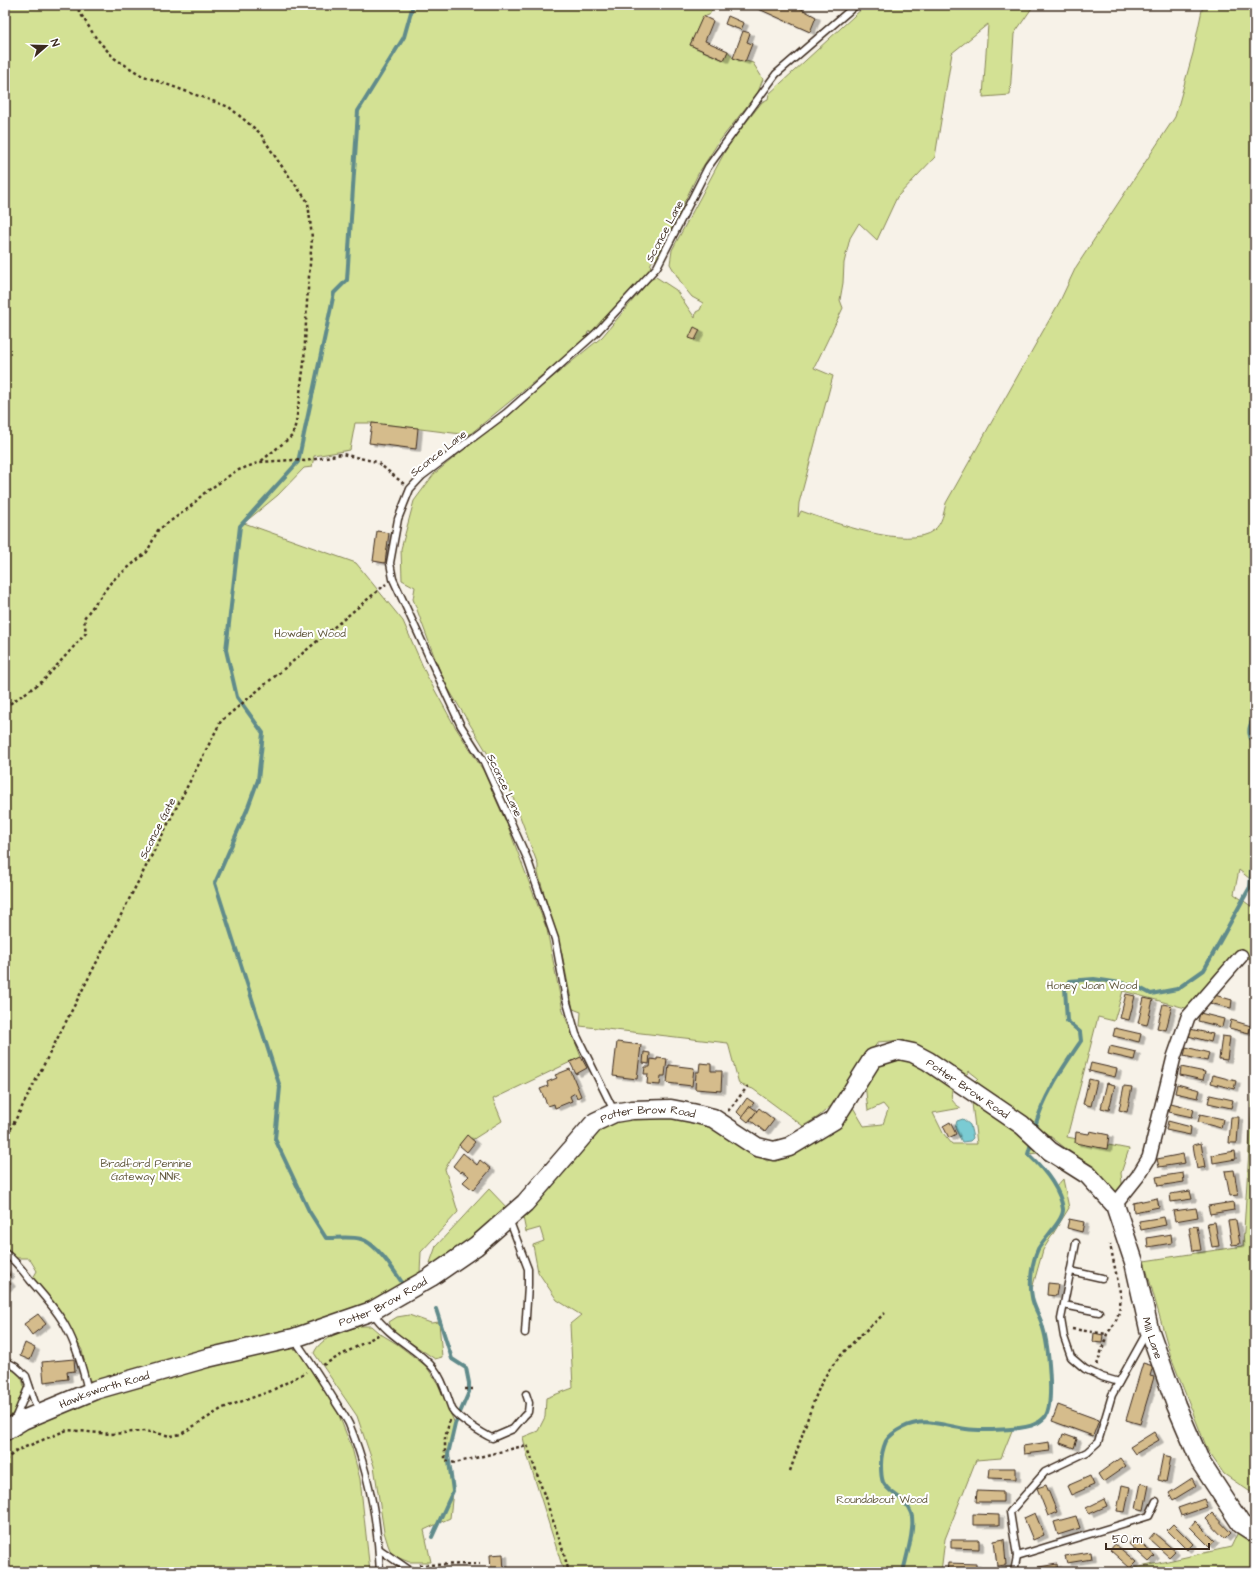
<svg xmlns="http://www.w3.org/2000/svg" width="1260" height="1577" viewBox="0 0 1260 1577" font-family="'Architects Daughter',sans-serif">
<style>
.green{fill:#d3e194;stroke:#878659}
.water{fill:#7acbd3;stroke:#618b8b}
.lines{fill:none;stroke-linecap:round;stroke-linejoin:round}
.stream{stroke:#618b8b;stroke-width:4}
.building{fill:#d5bc8c;stroke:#3b2a1e;filter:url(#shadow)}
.lane-casing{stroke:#3b2a1e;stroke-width:9}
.street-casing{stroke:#3b2a1e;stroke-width:16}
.secondary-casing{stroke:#3b2a1e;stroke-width:21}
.path{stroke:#3b2a1e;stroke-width:2.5;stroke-dasharray:3 3;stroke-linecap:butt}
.lane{stroke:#fff;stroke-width:6}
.street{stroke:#fff;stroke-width:13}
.secondary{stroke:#fff;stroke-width:18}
.labels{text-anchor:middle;stroke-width:4;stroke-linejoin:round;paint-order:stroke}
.street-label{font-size:11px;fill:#3b2a1e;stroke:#fff}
.park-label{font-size:11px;fill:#61583c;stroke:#fff}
</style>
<defs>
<filter id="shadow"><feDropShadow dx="4.5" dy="2.5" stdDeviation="0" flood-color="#0004"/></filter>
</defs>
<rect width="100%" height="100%" fill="#f7f2e8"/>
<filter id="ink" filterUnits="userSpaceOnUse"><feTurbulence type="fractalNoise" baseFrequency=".025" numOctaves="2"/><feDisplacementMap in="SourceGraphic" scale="8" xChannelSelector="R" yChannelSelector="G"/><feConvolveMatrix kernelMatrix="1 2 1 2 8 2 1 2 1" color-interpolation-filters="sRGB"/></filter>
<g filter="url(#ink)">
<g class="green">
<path d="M5,5H715L709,15L703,17L690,45L724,60L728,51L733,58L745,62L746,61L753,63L763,79L758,92L718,143L698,174L656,260L654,259L651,263L650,269L596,330L588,332L586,338L580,344L469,435L372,423H355L350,450L314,456L312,467L304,468L278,495L244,523L356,563L403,621L427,676L454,725L483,770L509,829L547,930L563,1011L581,1057L493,1099L502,1121L472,1140L467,1136L459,1145L445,1169L458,1212L421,1252L420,1273L407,1279L408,1283L366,1306L313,1324L92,1385L88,1380L82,1350L59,1311L33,1278L37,1271L29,1258H15L5,1249Z"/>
<path d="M866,5H1034L1014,34L1010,95L983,97L988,24L952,53L935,157L897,197L877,240L859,223L850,238L844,263L843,283L840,300L843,308L814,368L833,376L799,503L798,517L801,511C830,521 908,551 934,530C942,524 944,512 946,503L1060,301L1076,267L1175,117L1193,53L1203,5H1255V883L1239,870L1234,894L1255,909V961L1241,956L1189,1009L1123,991L1114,1021L1098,1017L1067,1137L1129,1149L1121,1173L1124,1202L1096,1172L1046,1133L1024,1121L973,1083L978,1078L969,1071L968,1073L963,1076L936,1058L903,1040L878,1042L833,1104L818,1117L803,1126L753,1089L739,1084L728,1043L580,1026L581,1012L573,1009L562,954L538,873V865L511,792L443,680L413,599L415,587L402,580L401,549L414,501L434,474L602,337L649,281L656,277L676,290L695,318L696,312L700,310L703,303L692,297L683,286L670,264L672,250L729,144L762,102L768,99L769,94Z"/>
<path d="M1255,1053V1495L1224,1474L1208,1451L1171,1357L1144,1261L1243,1246Z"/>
<path d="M904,1059L918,1063L937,1073L952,1090C950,1100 953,1103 961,1108L933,1113L943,1133L952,1144H977L972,1103L1025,1131L1046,1152L1029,1154L1041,1167L1055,1188L1063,1179L1069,1208L1043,1250L1032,1289V1297L1044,1328L1050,1374V1395L1048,1406L1045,1417L1035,1425L1013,1428L1001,1458L976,1460L945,1539L941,1572H564L526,1451L523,1437L538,1431L545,1417L546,1398L573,1388L570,1324L581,1315L557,1300L538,1272L533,1245L544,1241L540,1228L526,1232L523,1217L607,1123L626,1117L657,1115L693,1120L715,1128L767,1161L808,1140L851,1104L864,1126L883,1124L888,1110L883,1104L868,1111L865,1083L878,1065Z"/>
<path d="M489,1189L509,1210L458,1249L432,1265L430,1263L436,1246Z"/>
<path d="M409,1315L431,1323L439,1322L442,1357L435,1359L392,1330L389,1322L397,1317Z"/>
<path d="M360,1326H371L379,1333L397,1344L426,1366L438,1384L455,1424L448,1454L453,1491L450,1518L424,1530L431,1562H409L392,1555L388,1545L384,1532L374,1466L357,1416L314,1353C321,1336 344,1332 360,1326Z"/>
<path d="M285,1347L298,1350L303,1354L342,1411L338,1413L352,1448L360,1479L370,1572H5V1435L130,1384Z"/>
<path d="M5,1366C27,1377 28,1387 16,1408C13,1414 10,1419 5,1423Z"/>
<path d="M1239,1530L1255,1541V1572H1118L1231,1547Z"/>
</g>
<path class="water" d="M963,1119L970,1125L973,1138L970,1141L962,1142L955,1128L957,1121Z"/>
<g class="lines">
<g class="stream">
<path d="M1255,715C1250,724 1245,735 1255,743"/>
<path d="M1034,1130C1043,1096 1062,1069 1081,1041L1080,1032L1067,1021L1065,988L1069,981L1094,979L1134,985L1151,994L1177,989L1204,970L1250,887C1252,873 1250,859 1255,846"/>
<path d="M401,1281C393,1269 376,1243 361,1239C352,1236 336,1238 326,1238L309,1211L275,1139L280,1087L215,883L247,810L258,780L263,733L237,697L226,650L240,526L298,462L334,293L347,280L358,111L404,37L413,5"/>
<path d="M432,1537L453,1491L448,1454L455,1424L469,1392V1383L466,1368L452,1359L436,1309"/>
<path d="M433,1572L434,1569"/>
<path d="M903,1572C906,1558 916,1526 911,1513C905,1496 889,1495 883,1482C881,1477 881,1470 881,1465C881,1457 883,1448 886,1441C890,1435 896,1431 902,1428C925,1416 943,1426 966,1429C980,1431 1024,1430 1035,1424C1038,1423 1043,1419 1045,1417C1055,1403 1048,1344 1043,1328C1041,1317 1033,1307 1032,1297C1029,1282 1032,1262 1038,1249C1044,1238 1064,1220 1063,1209C1060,1187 1043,1168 1028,1154L1032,1140"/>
</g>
</g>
<g class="building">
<path d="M750,5H799L798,7L816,17L810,32Z"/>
<path d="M703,16L713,21L705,41L728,51L724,60L690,45Z"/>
<path d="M728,16L744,23L741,30L725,24Z"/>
<path d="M743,31L750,33L747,42L752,44L745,62L733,58Z"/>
<path d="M694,327L700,330L695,340L689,338Z"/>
<path d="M372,423L418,428L416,449L369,443Z"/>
<path d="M377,531L389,533L385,563L373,561Z"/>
<path d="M1126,994L1135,996L1129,1020L1120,1018Z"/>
<path d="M1211,994L1232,1000L1231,1008L1209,1003Z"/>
<path d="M1144,998L1153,1000L1147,1025L1138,1023Z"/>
<path d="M1163,1004L1172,1006L1166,1030L1157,1028Z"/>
<path d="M1200,1013L1224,1019L1222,1027L1198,1021Z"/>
<path d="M1231,1020L1251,1026L1249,1033L1229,1028Z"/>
<path d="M1115,1028L1141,1034L1139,1042L1113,1036Z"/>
<path d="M1190,1029L1213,1034L1211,1042L1188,1036Z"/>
<path d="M1222,1036L1230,1037L1227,1060L1219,1059Z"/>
<path d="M617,1042L641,1045L637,1079L613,1076Z"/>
<path d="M1110,1046L1136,1052L1134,1060L1108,1054Z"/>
<path d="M1186,1047L1209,1053L1207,1061L1184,1056Z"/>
<path d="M644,1052L650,1053L649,1064L643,1063Z"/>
<path d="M581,1057L587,1068L576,1074L570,1062Z"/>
<path d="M657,1058L667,1059L665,1076H661L660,1085L647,1084L648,1074H644L645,1067H650L651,1059L657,1060Z"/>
<path d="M700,1063L711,1064V1071H722L721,1091L695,1089L696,1072H699Z"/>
<path d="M1091,1063L1117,1069L1115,1077L1089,1071Z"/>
<path d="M669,1065L694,1068L692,1086L667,1083Z"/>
<path d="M1181,1067L1205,1072L1203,1080L1180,1075Z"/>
<path d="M570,1069L581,1096L577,1098L575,1093L570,1096L572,1101L555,1108L554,1104L548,1106L540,1089L548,1086L547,1082L557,1078L555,1075Z"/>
<path d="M1213,1075L1236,1081L1234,1089L1211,1083Z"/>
<path d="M1089,1079L1097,1081L1091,1106L1083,1104Z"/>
<path d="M1107,1083L1115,1085L1109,1110L1101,1108Z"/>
<path d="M1177,1084L1200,1090L1198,1098L1175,1093Z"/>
<path d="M1124,1086L1132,1087L1127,1112L1119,1110Z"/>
<path d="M1210,1095L1233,1100L1231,1108L1208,1103Z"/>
<path d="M747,1098L754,1103L742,1117L737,1112Z"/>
<path d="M1171,1103L1194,1109L1192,1117L1169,1112Z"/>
<path d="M750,1106L757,1111L748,1122L742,1117Z"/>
<path d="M759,1108L774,1120L765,1132L750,1120Z"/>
<path d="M1200,1114L1223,1119L1221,1128L1198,1122Z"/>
<path d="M1231,1117H1239L1237,1143H1229Z"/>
<path d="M1168,1121L1191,1127L1190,1135L1166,1130Z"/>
<path d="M950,1122L956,1134L949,1138L943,1126Z"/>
<path d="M1090,1131L1109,1135L1107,1149L1075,1143L1076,1132L1089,1134Z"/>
<path d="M467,1135L475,1142L467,1152L459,1145Z"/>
<path d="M1201,1143L1205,1167L1197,1169L1193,1145Z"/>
<path d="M1235,1151L1236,1159L1213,1163L1212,1155Z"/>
<path d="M463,1153L477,1165L480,1160L491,1169L473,1190L463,1182L469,1176L462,1171L461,1173L453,1166Z"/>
<path d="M1183,1154L1185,1163L1159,1167L1157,1159Z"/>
<path d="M1234,1170L1238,1195L1230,1196L1225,1171Z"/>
<path d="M1183,1173L1184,1182L1158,1186L1156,1177Z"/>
<path d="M1190,1191L1192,1199L1171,1202L1170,1194Z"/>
<path d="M1157,1198L1159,1207L1134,1212L1133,1203Z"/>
<path d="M1233,1202L1234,1210L1210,1214L1208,1206Z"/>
<path d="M1196,1208L1198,1217L1175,1221L1173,1211Z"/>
<path d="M1164,1217L1166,1225L1141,1230L1139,1221Z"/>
<path d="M1069,1219L1084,1222L1082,1232L1067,1228Z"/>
<path d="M1236,1220L1240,1244L1232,1245L1228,1221Z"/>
<path d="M1215,1222L1219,1246L1212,1247L1207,1223Z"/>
<path d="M1197,1226L1201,1250L1193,1251L1189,1227Z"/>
<path d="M1171,1234L1172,1243L1148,1247L1147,1238Z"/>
<path d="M5,1268L10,1275L5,1279Z"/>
<path d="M6,1278L11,1284L5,1289V1279Z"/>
<path d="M1048,1283L1058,1284L1056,1296L1047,1295Z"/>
<path d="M38,1314L46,1324L32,1335L24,1324Z"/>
<path d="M1094,1333L1103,1335L1102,1343L1093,1342Z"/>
<path d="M25,1343L35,1348L30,1360L20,1356Z"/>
<path d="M74,1359L75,1371L67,1372L68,1379L44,1382L42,1362Z"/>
<path d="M1143,1363L1153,1366L1150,1376L1154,1377L1140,1424L1126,1420Z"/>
<path d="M1058,1405L1099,1420L1093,1436L1052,1421Z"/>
<path d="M1154,1432L1159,1440L1135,1454L1130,1447Z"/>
<path d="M1063,1434L1077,1439L1074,1448L1060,1443Z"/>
<path d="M1049,1442L1050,1451L1024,1454L1023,1446Z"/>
<path d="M1163,1455L1171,1457L1166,1482L1158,1480Z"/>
<path d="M1120,1458L1126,1466L1103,1482L1098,1474Z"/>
<path d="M990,1468H1016V1479L989,1478Z"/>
<path d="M1090,1476L1094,1485L1071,1495L1067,1486Z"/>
<path d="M1192,1478L1196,1486L1173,1500L1169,1493Z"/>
<path d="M1141,1483L1149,1485L1144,1510L1136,1508Z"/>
<path d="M1046,1485L1057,1512L1048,1516L1037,1488Z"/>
<path d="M1122,1485L1130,1487L1125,1512L1117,1511Z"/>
<path d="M977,1491L1003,1492V1502H976Z"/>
<path d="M1104,1499L1107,1506L1089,1514L1086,1508Z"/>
<path d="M1204,1499L1207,1507L1181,1516L1178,1508Z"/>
<path d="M1035,1513L1044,1535L1033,1540L1024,1518Z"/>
<path d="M1212,1513L1231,1533L1225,1539L1206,1519Z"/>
<path d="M973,1514L999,1515V1525H973Z"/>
<path d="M1076,1516L1080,1528L1058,1535L1054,1522Z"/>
<path d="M1195,1521L1215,1541L1209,1546L1190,1527Z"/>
<path d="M1173,1524L1193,1544L1187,1550L1167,1530Z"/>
<path d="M1154,1533L1175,1551L1169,1557L1149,1539Z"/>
<path d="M1134,1537L1155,1556L1149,1562L1129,1544Z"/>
<path d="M1004,1539L1006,1565L997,1566L994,1541Z"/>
<path d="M951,1540H979V1549L951,1548Z"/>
<path d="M1115,1544L1136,1562L1130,1568L1110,1550Z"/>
<path d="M1091,1552L1092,1559L1067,1563L1065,1556Z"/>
<path d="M503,1554L504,1572H491L490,1555Z"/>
<path d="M948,1563L976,1564V1572H947Z"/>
<path d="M1057,1564L1058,1572H1033V1568Z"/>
</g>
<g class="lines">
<g class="lane-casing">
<g id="lane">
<path d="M614,1111L576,1034L566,999L555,939L527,858L484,762L461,726L393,579L390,563L398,519L410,489L422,476L506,413L595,334L657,267L708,167L776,74L856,5"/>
<path d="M509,1219L528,1269V1285L525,1333"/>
<path d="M1076,1243L1061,1319L1064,1337L1071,1357L1085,1369L1102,1377L1119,1382"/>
<path d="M5,1253C15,1260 23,1271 30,1280C43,1295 57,1310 66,1327C77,1347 83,1369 88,1391"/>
<path d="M1071,1271L1102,1278"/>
<path d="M1064,1305L1099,1312"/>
<path d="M373,1313C391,1340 417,1347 435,1370C444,1381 447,1397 452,1409C456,1417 483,1434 492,1438L513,1429L524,1416L528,1412L529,1403L526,1394"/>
<path d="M295,1340C309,1360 322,1380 335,1401C339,1408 345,1416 349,1424C369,1472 378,1521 380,1572"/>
<path d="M5,1361L16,1367L26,1376L38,1412"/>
<path d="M14,1421L29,1386"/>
<path d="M379,1549L412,1572"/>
<path d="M1017,1556L1149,1516L1156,1501"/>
<path d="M1014,1572L1017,1556L1010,1512L1045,1472L1087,1452L1098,1442L1112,1395L1147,1332"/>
</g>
</g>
<g class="street-casing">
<path id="street" d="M1115,1205L1138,1176L1149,1158L1174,1057L1188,1017L1241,956"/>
</g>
<g class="secondary-casing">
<g id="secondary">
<path id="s1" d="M5,1431L23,1420L95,1390L207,1358L294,1338L372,1311L431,1277L476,1246L525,1203L595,1122L614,1113L632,1110L671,1109L692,1113L713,1118L757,1147L774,1151L789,1147L834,1120L873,1058L899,1050L913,1053L928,1061L1022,1125L1050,1151L1088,1175L1115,1205L1134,1262L1149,1329L1176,1405L1201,1463L1241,1524L1255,1533"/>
</g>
</g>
<g class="path">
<path d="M75,5L96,38L114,58L141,75L229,107L260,133L278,161L308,202L312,238L307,302L304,363L296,423L292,436L260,462"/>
<path d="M5,707L43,681L86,633L84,618L112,581L147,552L158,530L190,507L203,494L236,471L260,462L293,460L305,461L342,454L377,462L404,484"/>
<path d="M728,1111L748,1086"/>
<path d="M5,1140L221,721L386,584"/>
<path d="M1072,1329L1107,1334"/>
<path d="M323,1365L380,1334"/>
<path d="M1097,1365L1107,1334L1115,1323L1119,1312L1121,1297L1110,1244"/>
<path d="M465,1389H473"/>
<path d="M450,1420L445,1438V1460L455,1463L527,1445L561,1544L569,1572"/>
<path d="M5,1460L18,1450L67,1430L111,1434L145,1431L171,1436L181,1434L223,1408L271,1391L306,1372"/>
<path d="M790,1471C800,1443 808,1414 820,1386C832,1359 863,1333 885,1313"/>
<path d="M419,1565L480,1564"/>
</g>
<use href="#lane" class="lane"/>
<use href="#street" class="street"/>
<use href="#secondary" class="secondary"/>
</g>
</g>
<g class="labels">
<g class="street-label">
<text transform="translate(664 231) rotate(-62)" y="4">Sconce Lane</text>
<text transform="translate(438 453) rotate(-38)" y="4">Sconce Lane</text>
<text transform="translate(505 785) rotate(65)" y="4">Sconce Lane</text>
<text transform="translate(157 828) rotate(-63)" y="4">Sconce Gate</text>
<text dy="4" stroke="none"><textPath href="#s1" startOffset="1122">Potter Brow Road</textPath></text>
<text dy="4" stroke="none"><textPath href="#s1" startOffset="737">Potter Brow Road</textPath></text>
<text dy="4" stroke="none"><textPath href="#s1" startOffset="401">Potter Brow Road</textPath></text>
<text dy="4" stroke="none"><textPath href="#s1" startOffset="1449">Mill Lane</textPath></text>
<text dy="4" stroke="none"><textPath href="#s1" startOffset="108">Hawksworth Road</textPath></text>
</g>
<g class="park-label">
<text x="310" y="637">Howden Wood</text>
<text x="1092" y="989">Honey Joan Wood</text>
<text x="146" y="1167">Bradford Pennine<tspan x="146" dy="13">Gateway NNR</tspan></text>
<text x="882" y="1503">Roundabout Wood</text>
</g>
</g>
<rect width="1260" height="1577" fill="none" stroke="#fff" stroke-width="20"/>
<rect x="10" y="10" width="1240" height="1557" fill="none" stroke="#3b2a1e" stroke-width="1.5" filter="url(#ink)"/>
<g transform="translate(46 46) rotate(70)" stroke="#ffffff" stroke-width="3" paint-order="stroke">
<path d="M0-3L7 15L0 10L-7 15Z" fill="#3b2a1e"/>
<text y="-6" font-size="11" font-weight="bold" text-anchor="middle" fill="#3b2a1e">N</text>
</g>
<path d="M1106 1543v6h103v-6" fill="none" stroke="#3b2a1e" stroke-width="2"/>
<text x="1112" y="1543" font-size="12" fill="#3b2a1e" stroke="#ffffff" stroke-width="3" paint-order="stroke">50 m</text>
</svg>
